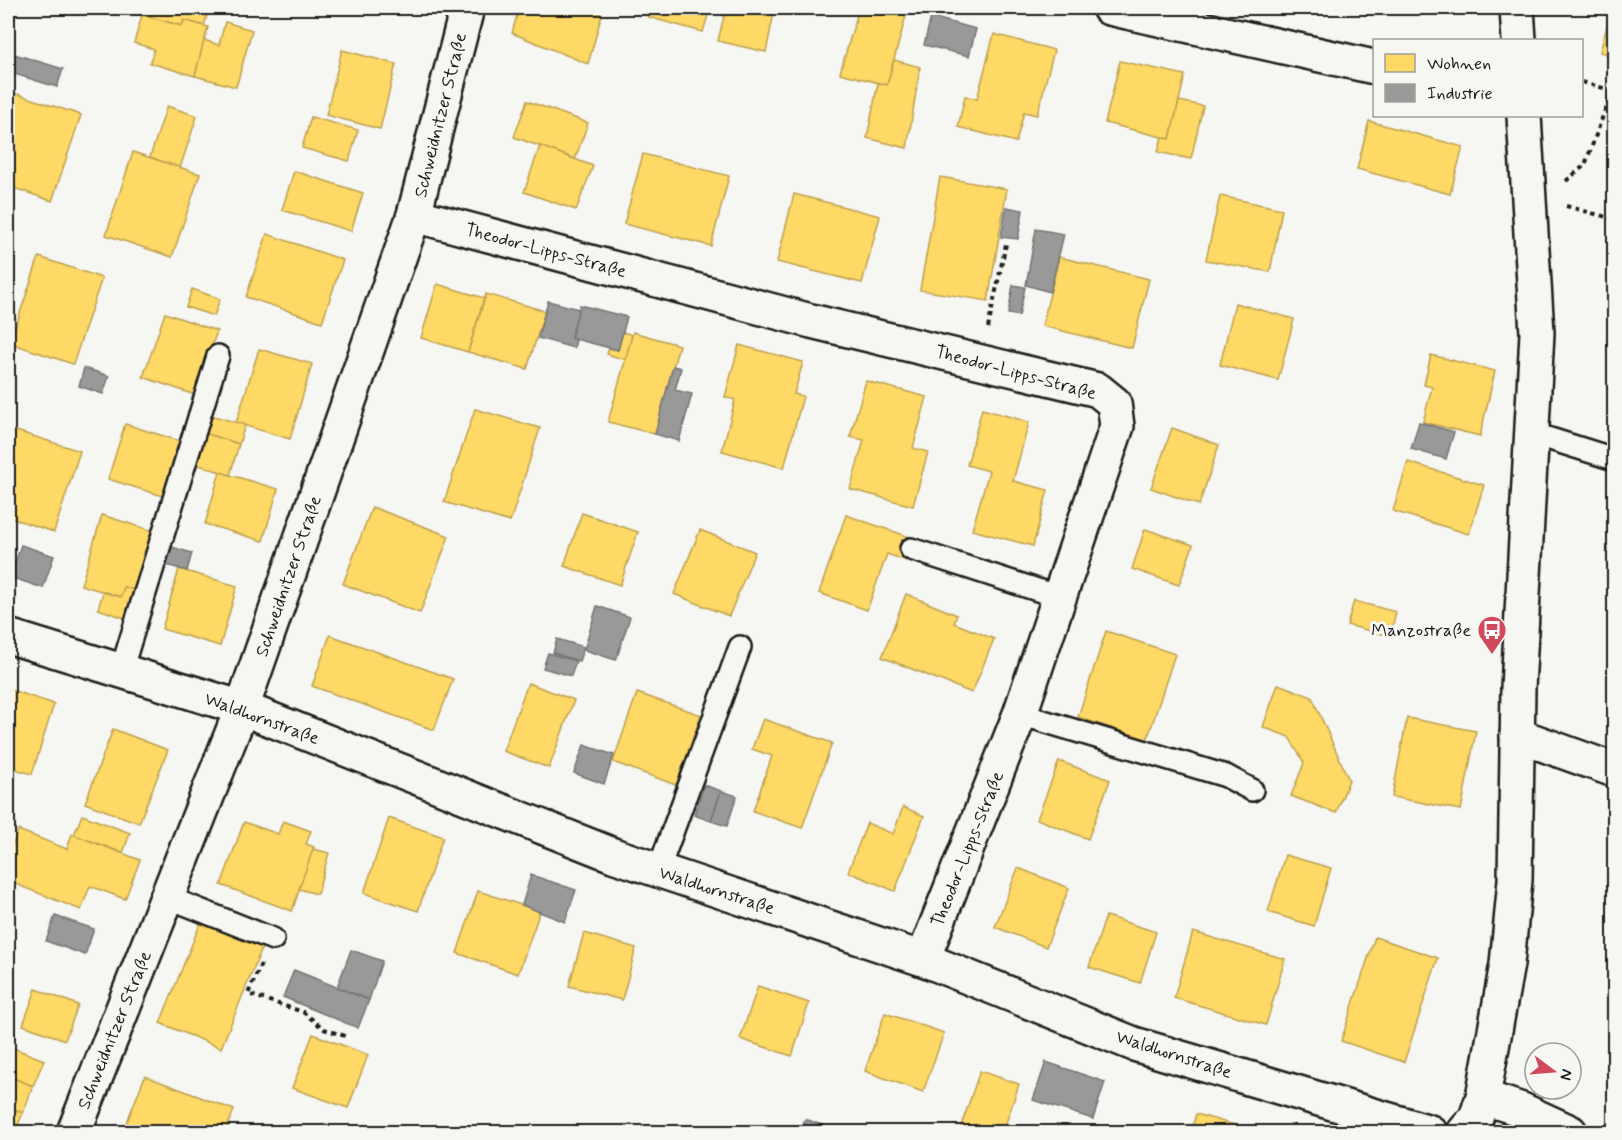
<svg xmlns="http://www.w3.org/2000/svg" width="1622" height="1140" viewBox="0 0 1622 1140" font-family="Mynerve,sans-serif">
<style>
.homes{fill:#ffd966;stroke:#bba050;stroke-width:1.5}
.industry{fill:#999;stroke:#747474;stroke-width:1.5}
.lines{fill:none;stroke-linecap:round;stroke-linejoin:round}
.lane-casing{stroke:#1c1c1c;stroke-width:26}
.street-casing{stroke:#1c1c1c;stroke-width:38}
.secondary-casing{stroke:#1c1c1c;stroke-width:38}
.path{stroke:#1c1c1c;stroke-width:4;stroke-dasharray:4.5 4.5;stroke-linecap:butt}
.lane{stroke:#f6f6f2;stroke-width:21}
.street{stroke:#f6f6f2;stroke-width:33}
.secondary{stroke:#f6f6f2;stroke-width:33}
.labels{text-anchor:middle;stroke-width:6;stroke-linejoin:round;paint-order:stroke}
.street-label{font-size:18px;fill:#1c1c1c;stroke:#f6f6f2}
.poi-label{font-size:18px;fill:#1c1c1c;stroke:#f6f6f2;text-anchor:end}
</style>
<rect width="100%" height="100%" fill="#f6f6f2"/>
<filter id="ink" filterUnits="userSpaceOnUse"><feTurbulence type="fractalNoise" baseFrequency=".0167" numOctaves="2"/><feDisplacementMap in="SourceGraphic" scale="12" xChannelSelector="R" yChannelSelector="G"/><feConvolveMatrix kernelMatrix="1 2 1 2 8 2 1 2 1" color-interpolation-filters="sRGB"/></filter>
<g filter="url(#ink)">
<g class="homes">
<path d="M52,8H80L78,15Z"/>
<path d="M137,8H209L204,26L184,20L182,26L142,15L135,13Z"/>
<path d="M519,8H577L602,14L588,64L512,33Z"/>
<path d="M651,8H710L703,32L648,17Z"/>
<path d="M726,8H775L766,52L718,41Z"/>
<path d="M859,8H892L907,12L887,85L840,73Z"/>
<path d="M1612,8H1614V56L1600,52Z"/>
<path d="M142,15L182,26L184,20L208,27L195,76L150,63L154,49L134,43Z"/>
<path d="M225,22L252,30L236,87L195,76L204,40L219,45Z"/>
<path d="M994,34L1054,50L1037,115L1024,112L1016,142L958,127L965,96L977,99Z"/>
<path d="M342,50L396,64L380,129L326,115Z"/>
<path d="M894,60L920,67L907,148L867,138L878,83L887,85Z"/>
<path d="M1120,61L1185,75L1170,139L1105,123Z"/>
<path d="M8,91L81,115L52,201L8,186Z"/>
<path d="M527,101L588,123L575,159L514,137Z"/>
<path d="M1179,101L1203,106L1191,159L1158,152L1162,137L1170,139Z"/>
<path d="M167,106L197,116L180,168L150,157Z"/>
<path d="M311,117L358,130L349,161L302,148Z"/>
<path d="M1369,121L1463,147L1450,194L1357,169Z"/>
<path d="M540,146L593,166L576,210L524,192Z"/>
<path d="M133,152L200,174L172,257L106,235Z"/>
<path d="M643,154L729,176L711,246L624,224Z"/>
<path d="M294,171L363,193L351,231L282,210Z"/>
<path d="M940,177L1007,189L988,301L920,290Z"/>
<path d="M794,194L880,216L862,283L777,262Z"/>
<path d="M1220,196L1282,209L1270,272L1206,260Z"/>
<path d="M267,234L343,260L322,322L246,297Z"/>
<path d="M39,257L102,278L73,364L10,343Z"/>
<path d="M1059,257L1149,279L1132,348L1042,326Z"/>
<path d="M437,284L484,298L468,352L421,338Z"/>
<path d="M192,289L220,299L214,316L186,307Z"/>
<path d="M486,294L545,311L527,369L468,352Z"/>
<path d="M1235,303L1294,319L1278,380L1220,365Z"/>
<path d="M165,313L217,331L195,395L143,377Z"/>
<path d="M623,332L632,335L626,360L607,354L609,348L618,350Z"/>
<path d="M633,332L679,345L655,434L608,422Z"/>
<path d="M739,345L803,362L794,394L803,396L784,468L722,451L735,400L725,397Z"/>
<path d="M259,349L312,364L290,439L236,423Z"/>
<path d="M1431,355L1495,371L1480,436L1423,422L1432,387L1424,385Z"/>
<path d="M866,381L927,397L913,448L928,452L913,506L850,489L864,440L850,437Z"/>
<path d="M475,409L540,428L510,522L444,502Z"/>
<path d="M982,409L1029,422L1013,481L1048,490L1033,546L972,530L989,471L967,465Z"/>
<path d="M207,414L245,425L239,444L201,432Z"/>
<path d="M125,424L183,442L166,497L108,479Z"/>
<path d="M1172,428L1219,445L1199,505L1151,488Z"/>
<path d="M10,429L80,451L54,532L8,517V438Z"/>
<path d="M201,432L239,444L230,475L193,463Z"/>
<path d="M1408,462L1484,485L1469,534L1393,511Z"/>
<path d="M220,472L278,489L263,541L205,524Z"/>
<path d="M372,507L449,536L420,613L343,584Z"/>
<path d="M582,513L638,532L620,585L564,566Z"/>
<path d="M102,515L156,532L138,591L124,587L121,597L81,585Z"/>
<path d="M846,515L915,539L907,561L887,554L867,610L819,593Z"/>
<path d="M1145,529L1193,545L1179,585L1132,569Z"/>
<path d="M700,530L755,552L729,616L674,594Z"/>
<path d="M179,569L237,586L220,646L162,629Z"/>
<path d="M124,587L134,590L125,618L98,609L103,592L121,597Z"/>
<path d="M906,594L957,615L954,623L994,639L972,693L882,657Z"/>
<path d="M1354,601L1396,612L1390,636L1347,625Z"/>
<path d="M1106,631L1175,654L1147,740L1078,717Z"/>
<path d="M330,635L453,679L434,730L312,686Z"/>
<path d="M528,683L574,700L549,768L503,751Z"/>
<path d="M1278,684L1312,697L1349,780L1336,813L1291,796L1304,763L1289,737L1263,727Z"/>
<path d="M8,689L54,704L32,774L8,767Z"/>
<path d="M637,693L701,715L676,785L613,762Z"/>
<path d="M1407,718L1476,731L1461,810L1392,797Z"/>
<path d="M763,719L832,743L802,828L753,811L772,756L752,749Z"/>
<path d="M113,729L168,750L139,823L85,803Z"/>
<path d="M1059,761L1110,780L1088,839L1037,819Z"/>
<path d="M903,807L924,816L895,891L848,872L867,823L893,834Z"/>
<path d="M82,815L130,833L123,853L74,835Z"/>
<path d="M389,818L443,837L418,911L364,893Z"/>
<path d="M283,821L311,831L306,844L314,847L292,911L221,885L244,822L278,834Z"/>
<path d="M18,830L67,849L72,834L140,860L125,899L90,886L81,910L8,881V858Z"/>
<path d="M313,849L329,853L317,894L299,889Z"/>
<path d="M1285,855L1331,868L1314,926L1268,912Z"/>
<path d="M1018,868L1069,888L1046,947L995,927Z"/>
<path d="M478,891L540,911L518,974L457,953Z"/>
<path d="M8,895L14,898L8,915Z"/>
<path d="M1106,916L1156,932L1140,983L1089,967Z"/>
<path d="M203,917L264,943L221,1048L160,1023Z"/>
<path d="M1193,932L1285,959L1266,1025L1174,998Z"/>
<path d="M584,933L636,948L622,1000L569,986Z"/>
<path d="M1375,937L1438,958L1404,1062L1341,1041Z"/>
<path d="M758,986L809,1003L792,1056L740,1039Z"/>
<path d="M36,989L78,1005L65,1040L23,1025Z"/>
<path d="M885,1013L944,1033L923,1092L865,1071Z"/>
<path d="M313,1034L368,1055L348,1108L292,1088Z"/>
<path d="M8,1046L44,1060L33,1086L8,1076Z"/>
<path d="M980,1071L1019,1084L1003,1132H959Z"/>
<path d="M8,1076L33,1086L23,1113L8,1107Z"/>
<path d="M145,1076L234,1110L225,1132H123Z"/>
<path d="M8,1107L23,1113L15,1132H8Z"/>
<path d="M1196,1114L1259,1132H1191Z"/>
</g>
<g class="industry">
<path d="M931,17L976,29L969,56L924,45Z"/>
<path d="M8,52L63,69L57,87L8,72Z"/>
<path d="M1006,207L1023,210L1018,239L1001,237Z"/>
<path d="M1036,229L1064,234L1050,292L1026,285Z"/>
<path d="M1013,285L1025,287L1019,316L1008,314Z"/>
<path d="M548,301L579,309L571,338L576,340L574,348L538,338Z"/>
<path d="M580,305L627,317L618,350L571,338Z"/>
<path d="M673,366L681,368L675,390L692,394L679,441L655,434Z"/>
<path d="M84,368L109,376L103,394L79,386Z"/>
<path d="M1419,422L1454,432L1446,459L1411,449Z"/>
<path d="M21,545L54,556L43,588L10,577Z"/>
<path d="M165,545L192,553L187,571L160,563Z"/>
<path d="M597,606L630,617L616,660L584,650Z"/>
<path d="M557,639L584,647L579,661L553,653Z"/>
<path d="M548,653L576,661L571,676L543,668Z"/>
<path d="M584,745L614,755L604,784L574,773Z"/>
<path d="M704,785L721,791L711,821L694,815Z"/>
<path d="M721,791L737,796L727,826L711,821Z"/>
<path d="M531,875L576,890L565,922L522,905Z"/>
<path d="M55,916L94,929L85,955L46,941Z"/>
<path d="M351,950L382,961L369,1000L337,987Z"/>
<path d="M294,970L369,1000L358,1028L283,997Z"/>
<path d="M1046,1062L1105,1082L1093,1119L1033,1100Z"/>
<path d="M805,1119L830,1128L829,1132H800Z"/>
</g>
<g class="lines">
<g class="lane-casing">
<g id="lane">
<path d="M1531,433L1614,459"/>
<path d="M911,549L1059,597"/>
<path d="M121,671L218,356"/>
<path d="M1020,714L1226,776L1252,790"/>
<path d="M658,871L740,647"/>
<path d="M167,897L273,939"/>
</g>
</g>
<g class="street-casing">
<g id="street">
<path d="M1109,8L1374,67"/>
<path d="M414,215L811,321L1098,390L1114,403L1117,426L1020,714L923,959"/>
<path d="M1517,735L1614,770"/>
<path d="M1483,1097L1522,1110L1570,1132"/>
<path d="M74,1132L242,708L414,215L467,8"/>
</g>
</g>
<g class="secondary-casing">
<g id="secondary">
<path d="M1517,8L1519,40"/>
<path d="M8,636L242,708L613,855L923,959L1134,1044L1430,1132"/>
<path d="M1464,1132L1476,1118L1483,1097L1507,964L1515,880L1518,688L1537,333L1524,116"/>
</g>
</g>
<g class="path">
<path d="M1582,82L1614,91"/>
<path d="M1566,181L1585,165L1612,91"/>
<path d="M1566,206L1614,219"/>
<path d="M988,328L1006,244"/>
<path d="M261,964L248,994L303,1012L324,1029L348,1037"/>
</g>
<use href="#lane" class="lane"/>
<use href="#street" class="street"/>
<use href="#secondary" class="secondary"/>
</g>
</g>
<defs>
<g id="bus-pin" transform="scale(1.5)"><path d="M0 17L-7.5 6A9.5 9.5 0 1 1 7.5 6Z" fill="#d1495b" stroke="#f6f6f2"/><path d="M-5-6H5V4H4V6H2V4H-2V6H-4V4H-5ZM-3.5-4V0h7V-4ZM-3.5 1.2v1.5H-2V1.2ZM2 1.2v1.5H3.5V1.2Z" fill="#fff"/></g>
</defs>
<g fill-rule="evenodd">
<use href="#bus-pin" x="1492" y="630"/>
</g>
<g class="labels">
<g class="street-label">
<text transform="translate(440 115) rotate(-76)" y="6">Schweidnitzer Straße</text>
<text transform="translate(546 250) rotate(15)" y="6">Theodor-Lipps-Straße</text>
<text transform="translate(1016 372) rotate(15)" y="6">Theodor-Lipps-Straße</text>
<text transform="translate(288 576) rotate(-71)" y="6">Schweidnitzer Straße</text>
<text transform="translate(262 718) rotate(20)" y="6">Waldhornstraße</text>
<text transform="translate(967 849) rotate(-68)" y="6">Theodor-Lipps-Straße</text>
<text transform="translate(717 890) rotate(18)" y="6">Waldhornstraße</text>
<text transform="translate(114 1030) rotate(-68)" y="6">Schweidnitzer Straße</text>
<text transform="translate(1174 1054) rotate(18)" y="6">Waldhornstraße</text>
</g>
<g class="poi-label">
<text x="1471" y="636">Manzostraße</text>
</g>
</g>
<rect width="1622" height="1140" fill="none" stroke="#f6f6f2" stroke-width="30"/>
<rect x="15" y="15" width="1592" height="1110" fill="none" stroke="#1c1c1c" stroke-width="2" filter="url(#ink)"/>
<rect x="1373" y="39" width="210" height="78" fill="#f6f6f2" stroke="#9f9f9c" stroke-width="1.5"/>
<rect x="1385" y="54" width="30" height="18" fill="#ffd966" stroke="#9f9f9c" stroke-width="1.5"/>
<text x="1427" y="69" font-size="18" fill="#1c1c1c">Wohnen</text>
<rect x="1385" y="84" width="30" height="18" fill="#999999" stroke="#9f9f9c" stroke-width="1.5"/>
<text x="1427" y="99" font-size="18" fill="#1c1c1c">Industrie</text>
<g transform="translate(1553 1071) rotate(106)"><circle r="28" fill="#f6f6f2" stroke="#9f9f9c" stroke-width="1.5"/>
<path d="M0-4.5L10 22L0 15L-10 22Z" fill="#d1495b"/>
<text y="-9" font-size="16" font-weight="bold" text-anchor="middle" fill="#1c1c1c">N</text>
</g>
</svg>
